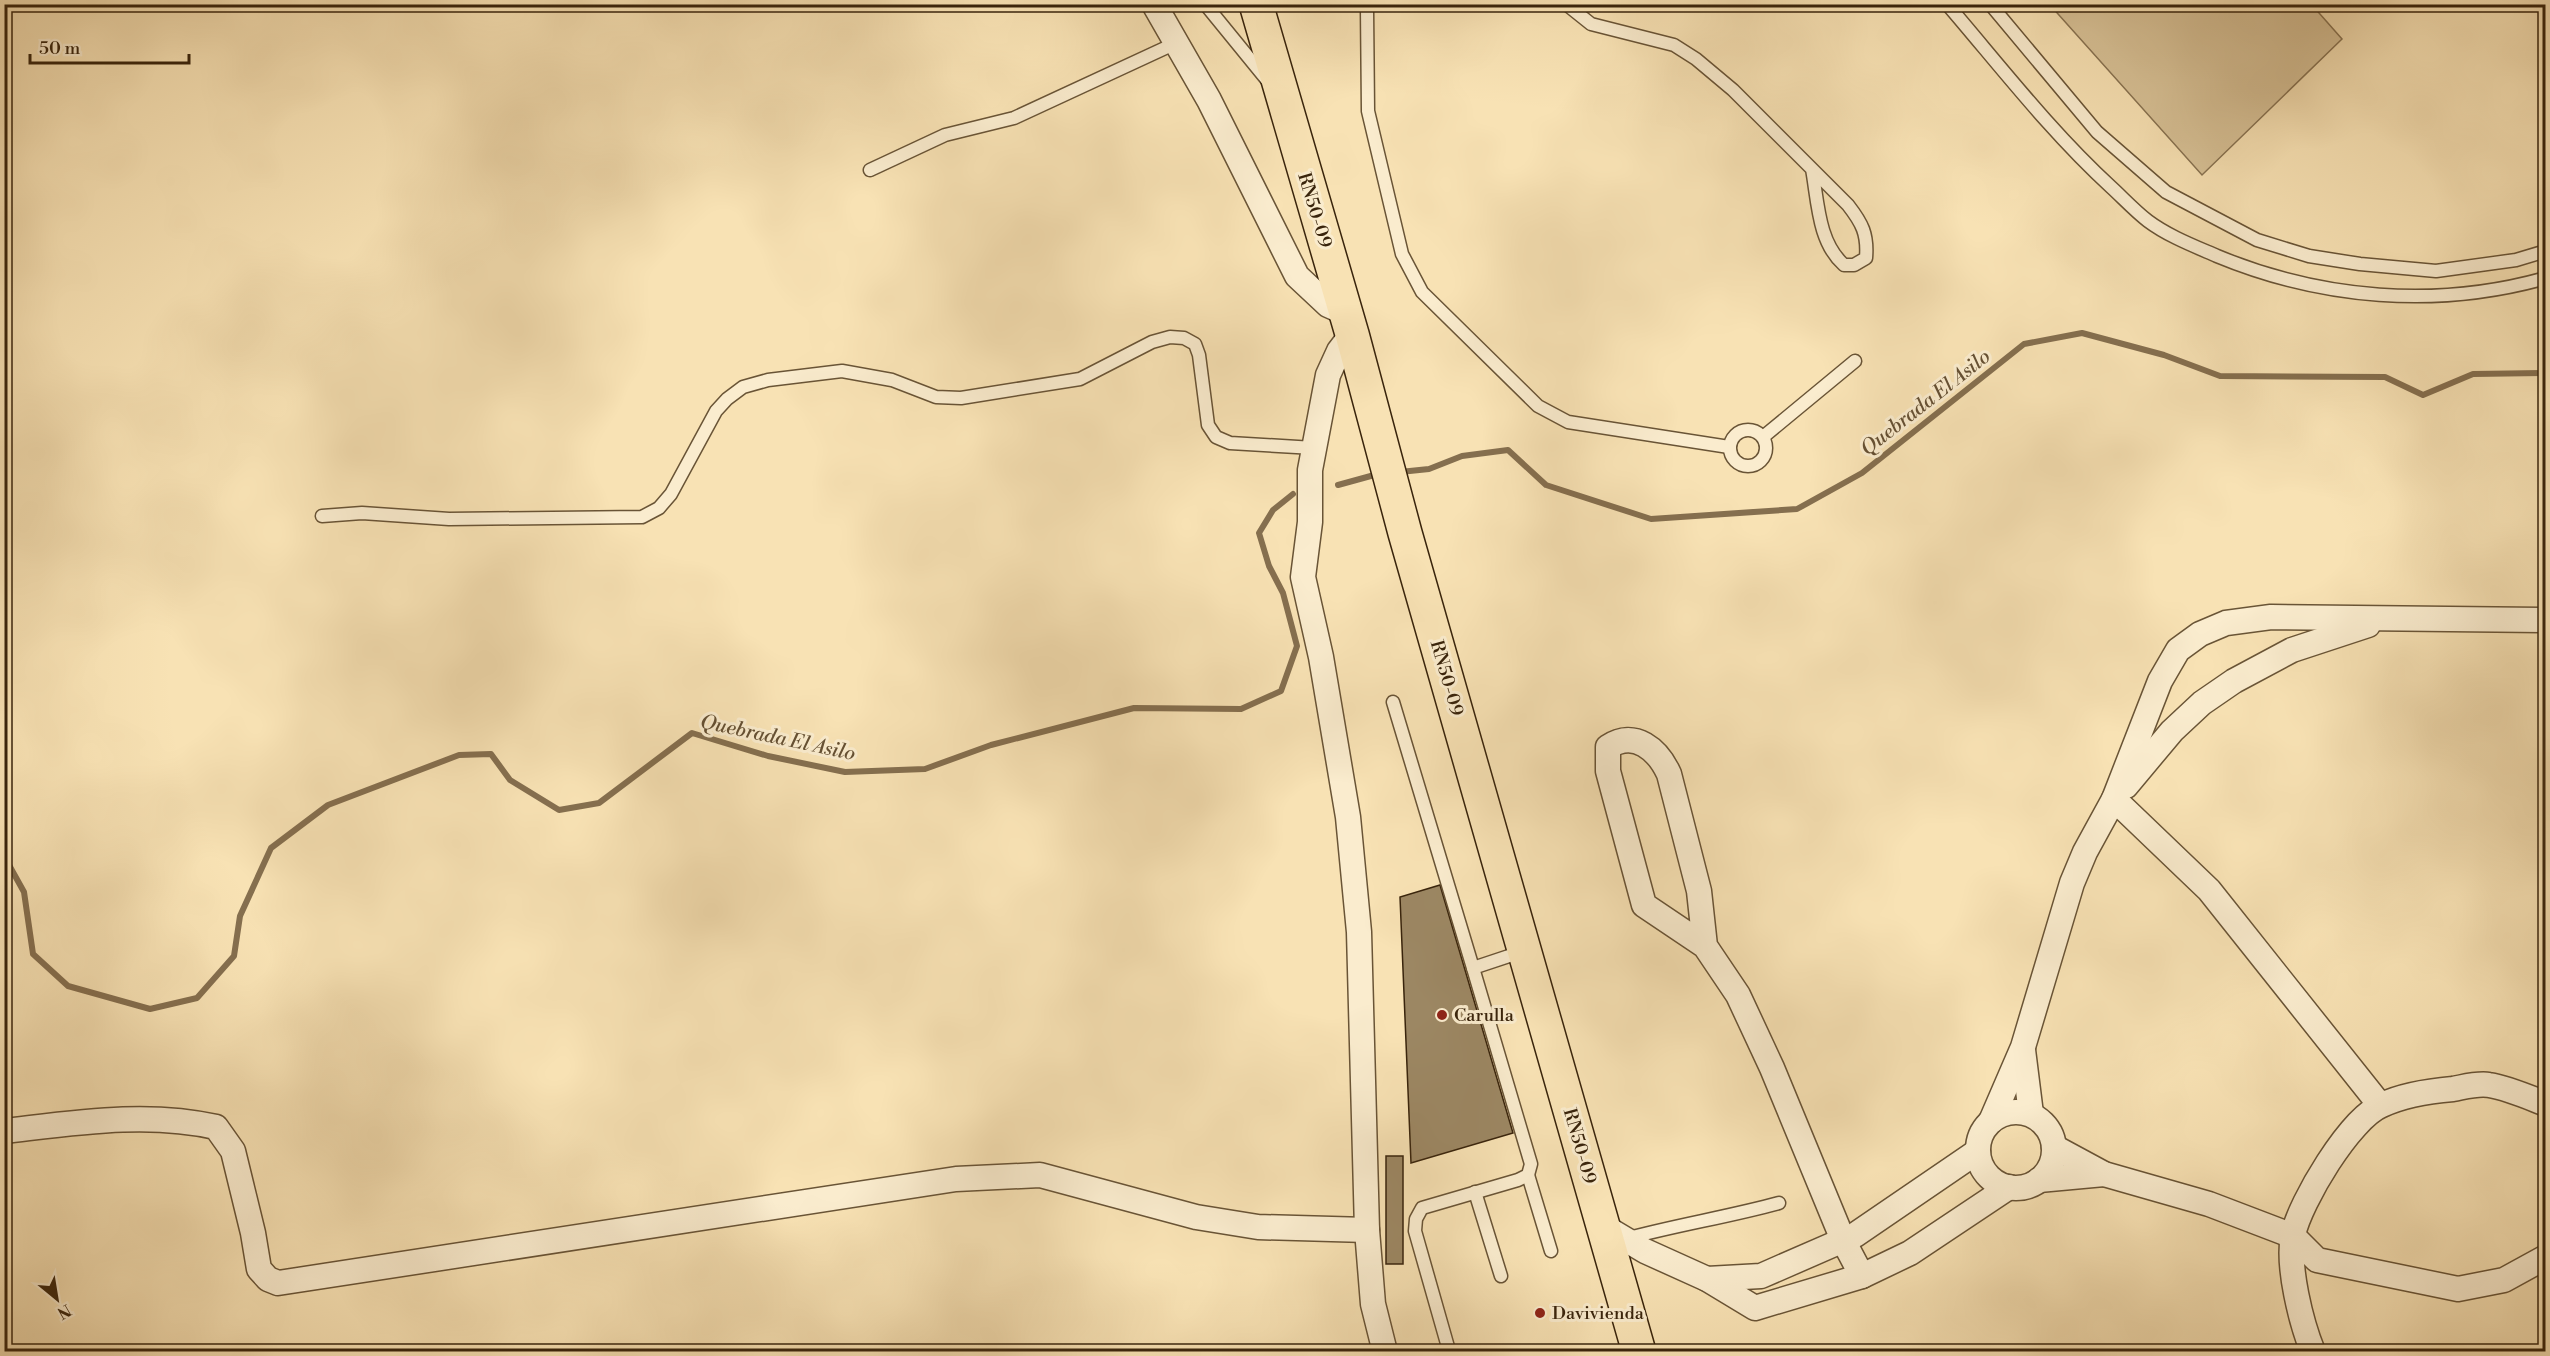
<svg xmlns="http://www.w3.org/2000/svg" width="2550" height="1356" viewBox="0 0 2550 1356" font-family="'Libre Bodoni',serif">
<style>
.green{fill:#d8c297;stroke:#887352;stroke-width:1.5}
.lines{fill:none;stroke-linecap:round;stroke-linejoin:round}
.stream{stroke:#856f4f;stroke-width:6}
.building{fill:#9c8763;stroke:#39240c;stroke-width:1.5}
.service-casing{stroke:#695436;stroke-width:15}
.minor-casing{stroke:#695436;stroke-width:27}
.primary-casing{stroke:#39240c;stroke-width:36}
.service{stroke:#faecce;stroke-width:12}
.minor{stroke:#faecce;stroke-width:24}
.primary{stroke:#f8e2b4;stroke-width:33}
.poi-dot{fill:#8f2418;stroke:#faecce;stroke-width:2}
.labels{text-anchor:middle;stroke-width:6;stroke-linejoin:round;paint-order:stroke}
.street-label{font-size:18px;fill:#39240c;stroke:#faecce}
.poi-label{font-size:18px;fill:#39240c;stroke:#faecce;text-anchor:start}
.water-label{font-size:20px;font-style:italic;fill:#655033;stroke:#faecce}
</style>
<rect width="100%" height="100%" fill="#f8e2b4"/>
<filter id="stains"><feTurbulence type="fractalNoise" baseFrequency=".00333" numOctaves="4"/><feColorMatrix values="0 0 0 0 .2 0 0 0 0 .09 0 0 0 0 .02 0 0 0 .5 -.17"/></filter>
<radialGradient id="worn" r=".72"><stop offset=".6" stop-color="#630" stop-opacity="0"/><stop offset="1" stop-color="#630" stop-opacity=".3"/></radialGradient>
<path class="green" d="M2050,5H2312L2342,39L2202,175Z"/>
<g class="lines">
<g class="stream">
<path d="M1400,472L1429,469L1462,456L1508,450L1546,485L1651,519L1797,509L1862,473L2024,344L2082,333L2164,355L2220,376L2385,377L2423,395L2473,374L2546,373"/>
<path d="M1338,485L1378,474"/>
<path d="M4,856L24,892L33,954L68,986L150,1009L197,998L234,956L240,916L271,848L328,805L459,755L491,754L510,780L559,810L599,803L692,733L768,756L845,772L925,769L991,745L1134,708L1241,709L1281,691L1297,646L1283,593L1269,566L1259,533L1273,510L1293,494"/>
</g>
</g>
<g class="building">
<path d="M1440,885L1513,1133L1411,1163L1400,897Z"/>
<rect x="1386" y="1156" width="17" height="108"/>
</g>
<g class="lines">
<g class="service-casing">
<g id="service">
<path d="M1205,4L1267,80"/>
<path d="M1369,4L1367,9L1368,111L1402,254L1422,292L1538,406L1568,422L1729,447"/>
<path d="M1566,4L1591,24L1674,45L1696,59L1733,90L1848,205C1862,223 1868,234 1866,258L1854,265H1844C1818,242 1818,202 1812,169"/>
<path d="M1947,4C2001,67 2051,132 2111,187C2123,198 2135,211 2148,221C2168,236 2194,246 2217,256C2321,299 2436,309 2546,278"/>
<path d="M1990,4L2097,132L2166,192L2257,240L2309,256L2360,264L2436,271L2516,260L2546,251"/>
<path d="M870,170L945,135L1014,118L1176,43"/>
<circle cx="1748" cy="448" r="18"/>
<path d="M1763,437L1855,361"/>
<path d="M322,516L362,513L449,519L642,517L659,508L671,494L716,411L727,399L743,387L768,380L842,371L892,380L936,397L961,398L1080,379L1152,342L1170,337L1184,338L1195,344L1199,355L1208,425L1216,437L1230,443L1314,448"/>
<path d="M1393,702L1473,968"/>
<path d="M1528,1175L1551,1251"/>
<path d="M1475,1192L1501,1276"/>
<path d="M1625,1239C1676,1225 1728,1217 1779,1203"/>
<path d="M1448,1347L1415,1231L1416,1219L1422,1208L1518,1180L1528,1175L1531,1164L1473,968L1524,951"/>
</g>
</g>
<g class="minor-casing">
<g id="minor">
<path d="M1154,4L1209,100L1297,276L1328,305L1346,313"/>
<path d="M1352,334L1339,351L1328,375L1310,470V522L1303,577L1321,657L1348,817L1359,932L1367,1230L1373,1304L1385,1352"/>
<path d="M2126,786L2172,731L2202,703L2234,681L2292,650L2368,625"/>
<path d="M2114,799L2209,890L2380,1105"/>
<path d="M1705,946L1699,891L1669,774C1658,750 1635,729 1608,747V771L1644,905L1705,946L1738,995L1772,1068L1843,1240L1862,1276"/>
<path d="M2023,1050L2031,1114"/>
<circle cx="2016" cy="1150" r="38"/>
<path d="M1991,1121L2023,1047L2072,883L2085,852L2114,799L2160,681L2178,650L2200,634L2226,623L2271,617L2546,620"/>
<path d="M4,1131C74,1123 147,1111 216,1127L233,1151L253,1233L259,1269L268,1279L278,1283L956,1179L1040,1175L1196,1217L1258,1227L1367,1230"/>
<path d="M2054,1147L2104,1174L2209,1204L2293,1236L2317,1260L2458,1289L2504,1280L2546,1257"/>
<path d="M2039,1180L2104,1174"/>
<path d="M1603,1226L1645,1251L1707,1279L1755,1308L1862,1276L1910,1253L2009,1187"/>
<path d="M1707,1279L1761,1276L1855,1235L1978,1151"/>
<path d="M2313,1352C2301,1322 2287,1267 2293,1235C2300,1202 2350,1118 2382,1105C2403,1095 2430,1091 2453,1089C2464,1087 2478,1083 2489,1085C2508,1088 2528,1097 2546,1104"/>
</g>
</g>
<g class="primary-casing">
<path id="primary" d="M1256,4L1352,334L1405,533L1639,1352"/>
</g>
<use href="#service" class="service"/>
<use href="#minor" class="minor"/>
<use href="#primary" class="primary"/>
</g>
<g class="poi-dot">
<circle cx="1442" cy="1015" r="6"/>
<circle cx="1540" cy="1313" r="6"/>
</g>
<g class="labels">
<g class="street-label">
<text transform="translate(1315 210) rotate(73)" y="6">RN50-09</text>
<text transform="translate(1447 678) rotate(74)" y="6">RN50-09</text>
<text transform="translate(1580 1146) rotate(74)" y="6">RN50-09</text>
</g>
<g class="poi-label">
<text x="1454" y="1021">Carulla</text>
<text x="1552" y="1319">Davivienda</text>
</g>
<g class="water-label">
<text transform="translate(1925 402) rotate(-38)" y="7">Quebrada El Asilo</text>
<text transform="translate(778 737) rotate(12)" y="7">Quebrada El Asilo</text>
</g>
</g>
<rect width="2550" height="1356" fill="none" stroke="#f8e2b4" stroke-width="24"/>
<rect x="6" y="6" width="2538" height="1344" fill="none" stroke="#39240c" stroke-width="3"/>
<rect x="12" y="12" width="2526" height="1332" fill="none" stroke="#39240c" stroke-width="1.5"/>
<g transform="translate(57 1299) rotate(150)" stroke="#faecce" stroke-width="4.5" paint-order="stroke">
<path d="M0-4.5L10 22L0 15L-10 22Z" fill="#39240c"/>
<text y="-9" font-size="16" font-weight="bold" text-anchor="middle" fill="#39240c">N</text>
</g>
<path d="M30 54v9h159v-9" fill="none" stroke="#39240c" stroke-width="3"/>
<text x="39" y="54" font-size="18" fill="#39240c" stroke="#faecce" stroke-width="4.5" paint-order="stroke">50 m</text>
<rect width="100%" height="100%" filter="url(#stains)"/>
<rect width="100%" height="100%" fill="url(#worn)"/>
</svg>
